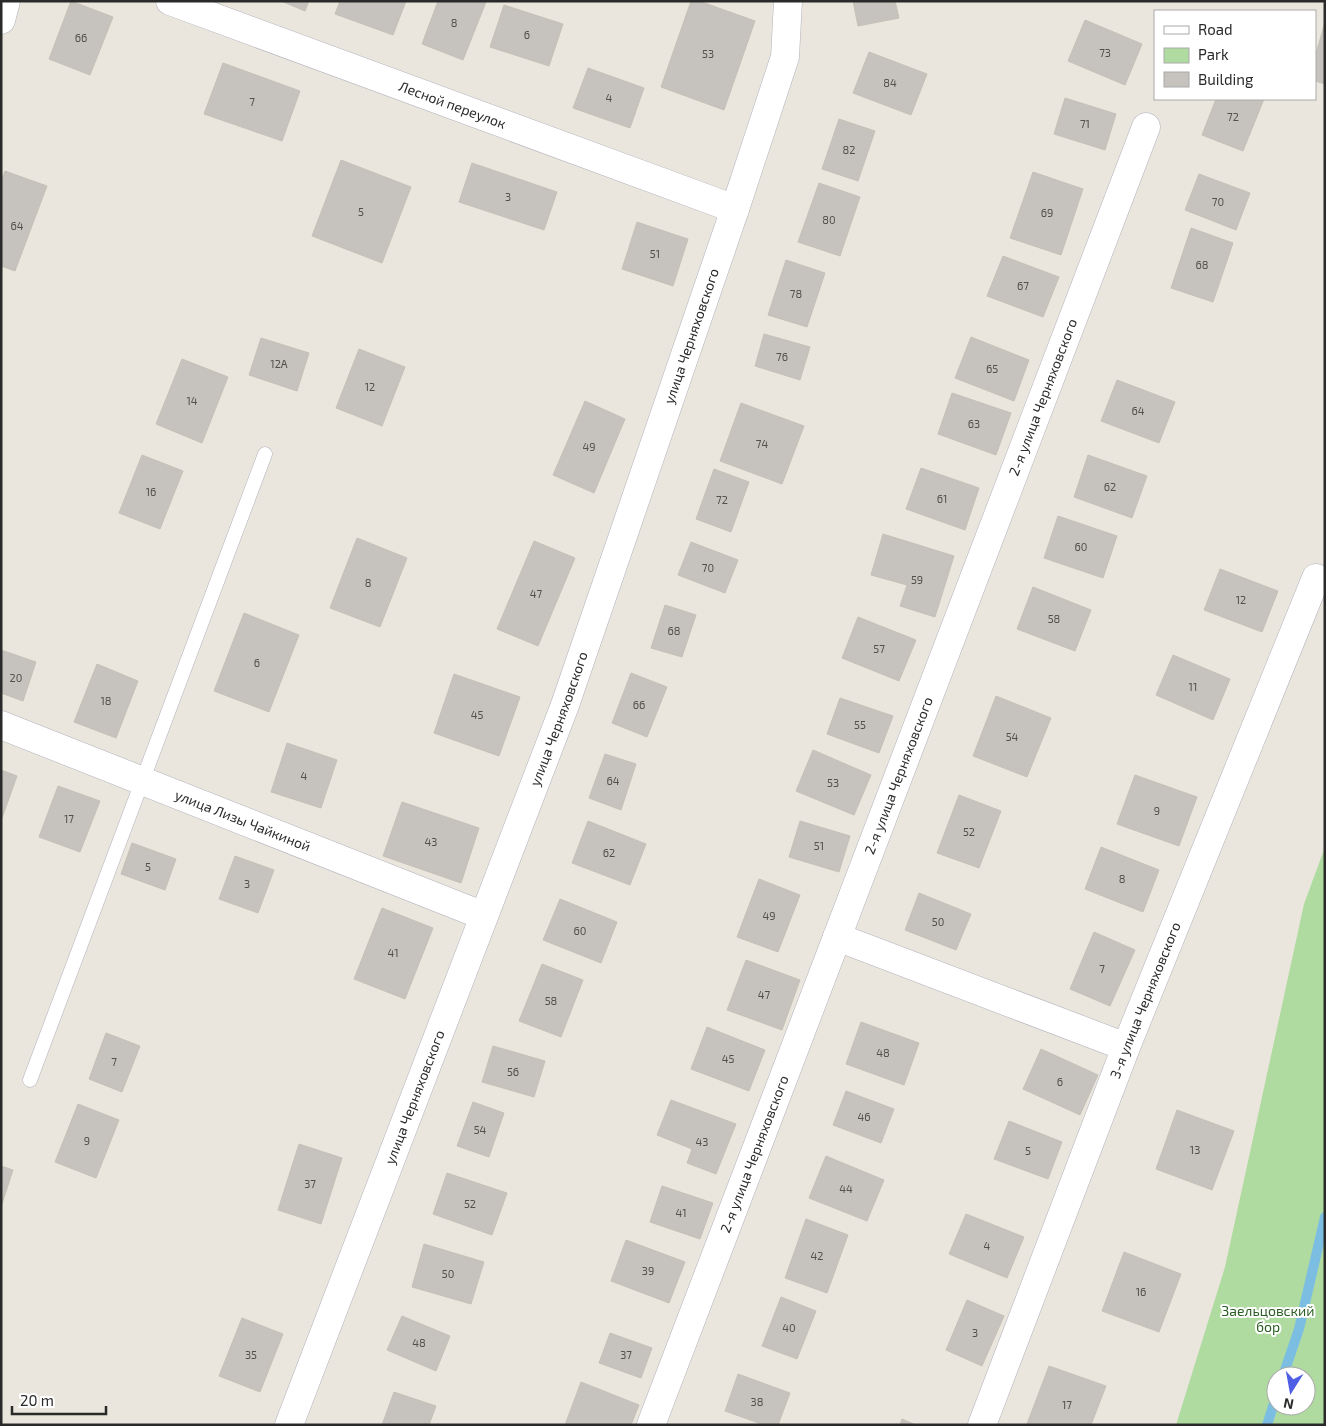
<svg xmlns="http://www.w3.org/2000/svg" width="1326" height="1426" viewBox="0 0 1326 1426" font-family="'Exo 2',sans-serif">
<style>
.green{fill:#afdba0;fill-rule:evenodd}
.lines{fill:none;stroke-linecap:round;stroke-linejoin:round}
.stream{stroke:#7cbee1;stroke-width:10}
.building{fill:#c6c2bd;stroke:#c5c1b7}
.service-casing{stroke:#b1b2bc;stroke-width:15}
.minor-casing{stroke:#b1b2bc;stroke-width:29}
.service{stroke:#fff;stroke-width:14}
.minor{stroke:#fff;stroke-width:28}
.labels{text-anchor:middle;stroke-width:4;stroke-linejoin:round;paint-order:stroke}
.number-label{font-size:11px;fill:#51504f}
.street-label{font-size:14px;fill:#2a2a2a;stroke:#fff}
.park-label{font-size:14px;fill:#2a5e22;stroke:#fff}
</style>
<rect width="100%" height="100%" fill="#eae6dd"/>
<path class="green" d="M1325,847V1425H1176L1225,1267L1304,904ZM1276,1376H1306V1406H1276Z"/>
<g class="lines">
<g class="stream">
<path d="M1283,1376L1299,1329L1325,1217"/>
<path d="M1267,1425L1276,1397"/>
</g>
</g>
<g class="building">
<path d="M71,1L113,17L90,75L49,59Z"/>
<path d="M281,1H309L305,11Z"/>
<path d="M340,1H406L393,35L335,14Z"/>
<path d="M438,1L486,2L463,60L422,44Z"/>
<path d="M691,1H699L755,21L724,110L661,87Z"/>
<path d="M853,1H895L899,18L858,26Z"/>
<path d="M504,5L563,24L549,66L490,47Z"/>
<path d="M1085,20L1142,44L1125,85L1068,61Z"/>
<path d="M1325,22V84L1315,81V57Z"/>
<path d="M869,52L927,74L911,115L853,93Z"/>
<path d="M223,63L300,91L282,141L204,114Z"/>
<path d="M588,68L644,88L630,128L573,108Z"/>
<path d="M1065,98L1116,114L1105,150L1054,134Z"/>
<path d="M1216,99H1264L1243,151L1202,135Z"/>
<path d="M839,119L875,131L858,181L822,169Z"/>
<path d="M341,160L411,187L382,263L312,236Z"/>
<path d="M472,163L557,192L544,230L459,202Z"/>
<path d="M5,171L47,186L15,271L1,266V181Z"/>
<path d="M1033,172L1083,189L1061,255L1010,238Z"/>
<path d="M1199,174L1250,193L1236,230L1185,210Z"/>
<path d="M819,183L860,197L840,256L798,242Z"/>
<path d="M637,222L688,239L673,286L622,269Z"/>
<path d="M1191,228L1233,243L1213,302L1171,288Z"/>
<path d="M1003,256L1059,277L1043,317L987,296Z"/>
<path d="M786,260L825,273L807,327L768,315Z"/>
<path d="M764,334L810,347L800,380L755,366Z"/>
<path d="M971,337L1029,360L1014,401L955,378Z"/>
<path d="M261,338L309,353L297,391L249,375Z"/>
<path d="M359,349L405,367L382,426L336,408Z"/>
<path d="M182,359L228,377L202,443L156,424Z"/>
<path d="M1117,380L1175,402L1159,443L1101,421Z"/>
<path d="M952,393L1011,413L996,455L938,434Z"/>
<path d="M585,401L625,419L594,493L553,475Z"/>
<path d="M741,403L804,426L782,484L720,461Z"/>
<path d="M142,455L183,471L160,529L119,513Z"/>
<path d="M1088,455L1147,476L1132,518L1074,497Z"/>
<path d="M921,468L979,488L965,530L906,509Z"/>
<path d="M714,469L749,482L731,532L696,519Z"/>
<path d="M1058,516L1117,536L1103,578L1044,558Z"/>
<path d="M883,534L954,556L935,617L900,606L907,585L871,575Z"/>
<path d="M357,538L407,558L380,627L330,608Z"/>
<path d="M534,541L575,558L538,646L497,629Z"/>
<path d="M691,542L738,560L725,593L678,575Z"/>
<path d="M1220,569L1278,591L1262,632L1204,610Z"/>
<path d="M1033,587L1091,610L1075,651L1017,629Z"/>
<path d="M665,605L696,615L682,657L651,648Z"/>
<path d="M244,613L299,635L269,712L214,691Z"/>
<path d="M858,617L916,640L899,681L842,658Z"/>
<path d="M1,650L36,662L23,701L1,693Z"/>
<path d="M1173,655L1230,679L1213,720L1156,695Z"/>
<path d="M97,664L138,681L116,738L74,722Z"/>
<path d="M631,673L667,687L647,737L612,723Z"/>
<path d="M454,674L520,697L499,756L434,733Z"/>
<path d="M996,696L1051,718L1027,777L973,756Z"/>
<path d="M840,698L893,716L879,753L827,734Z"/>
<path d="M287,743L337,760L321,808L271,792Z"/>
<path d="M813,750L871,775L854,815L796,791Z"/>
<path d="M605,754L636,764L621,810L589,798Z"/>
<path d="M1,770L17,776L2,818L1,817Z"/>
<path d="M1135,775L1197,797L1179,846L1117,824Z"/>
<path d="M58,786L100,801L80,852L39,837Z"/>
<path d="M959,795L1001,811L979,868L937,853Z"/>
<path d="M402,802L479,828L461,883L383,856Z"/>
<path d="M588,821L646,844L630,885L572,863Z"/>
<path d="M800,821L850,836L839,872L789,857Z"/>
<path d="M132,843L176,859L165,890L121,874Z"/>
<path d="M1101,847L1159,870L1143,912L1085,889Z"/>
<path d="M235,856L274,870L258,913L219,899Z"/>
<path d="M759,879L800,895L778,952L737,937Z"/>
<path d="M919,893L971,914L956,950L905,930Z"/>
<path d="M560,899L617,922L601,963L543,940Z"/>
<path d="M382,908L433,928L405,999L354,979Z"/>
<path d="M1094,932L1135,950L1110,1006L1070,989Z"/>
<path d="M746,960L800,980L782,1030L727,1010Z"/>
<path d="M542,964L583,980L561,1037L519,1021Z"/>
<path d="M861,1022L919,1043L904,1085L846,1064Z"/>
<path d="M707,1027L765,1050L749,1091L691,1069Z"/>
<path d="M106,1033L140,1046L122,1092L89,1079Z"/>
<path d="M493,1046L545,1061L534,1097L482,1082Z"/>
<path d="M1041,1049L1098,1075L1080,1115L1023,1089Z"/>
<path d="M846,1091L894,1109L881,1143L833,1125Z"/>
<path d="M671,1100L736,1124L716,1174L687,1163L692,1149L657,1135Z"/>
<path d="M473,1102L504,1113L489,1157L457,1146Z"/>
<path d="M78,1104L119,1120L96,1178L55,1162Z"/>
<path d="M1177,1110L1234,1131L1212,1190L1156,1169Z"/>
<path d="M1009,1121L1062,1142L1048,1179L994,1159Z"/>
<path d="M299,1144L342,1158L321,1224L278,1210Z"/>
<path d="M826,1156L884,1180L867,1221L809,1198Z"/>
<path d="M1,1166L13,1170L1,1207Z"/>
<path d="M447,1173L507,1193L492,1235L433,1214Z"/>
<path d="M662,1186L713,1203L700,1239L650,1222Z"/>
<path d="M966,1214L1024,1237L1007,1278L949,1254Z"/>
<path d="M806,1219L848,1235L827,1293L785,1278Z"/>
<path d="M626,1240L685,1262L669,1303L611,1281Z"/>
<path d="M424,1244L484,1262L471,1304L412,1287Z"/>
<path d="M1124,1252L1181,1274L1159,1332L1102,1311Z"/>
<path d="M781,1297L816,1311L797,1359L762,1346Z"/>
<path d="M967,1300L1004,1316L982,1366L946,1350Z"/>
<path d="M402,1316L450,1336L436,1371L387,1350Z"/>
<path d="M242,1318L283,1334L260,1392L219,1376Z"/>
<path d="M610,1333L652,1348L641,1378L599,1363Z"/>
<path d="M1049,1366L1106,1386L1091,1425L1027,1424Z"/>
<path d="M738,1374L790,1393L778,1425H764L725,1411Z"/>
<path d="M581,1382L639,1405L631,1425H565Z"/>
<path d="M394,1392L436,1406L429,1425H382Z"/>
<path d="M902,1419L916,1425H900Z"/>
</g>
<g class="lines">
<g class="service-casing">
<path id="service" d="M30,1080L265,454"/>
</g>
<g class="minor-casing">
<g id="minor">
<path id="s1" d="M170,1L735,209"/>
<path d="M1,20L6,1"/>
<path id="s2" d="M1,725L484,916"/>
<path d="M837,937L1126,1047"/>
<path id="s3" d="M289,1425L565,705L735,209L785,57L788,1"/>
<path id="s4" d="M651,1425L1146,127"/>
<path id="s5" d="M982,1425L1126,1047L1316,578"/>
</g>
</g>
<use href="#service" class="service"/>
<use href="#minor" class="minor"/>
</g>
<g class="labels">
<g class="number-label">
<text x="454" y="27">8</text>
<text x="527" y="39">6</text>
<text x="81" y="42">66</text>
<text x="1105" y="57">73</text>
<text x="708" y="58">53</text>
<text x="890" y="87">84</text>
<text x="609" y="102">4</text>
<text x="252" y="106">7</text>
<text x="1233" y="121">72</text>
<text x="1085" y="128">71</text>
<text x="849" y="154">82</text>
<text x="508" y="201">3</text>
<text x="1218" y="206">70</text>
<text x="361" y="216">5</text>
<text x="1047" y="217">69</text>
<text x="829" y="224">80</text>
<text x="17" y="230">64</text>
<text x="655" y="258">51</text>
<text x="1202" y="269">68</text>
<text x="1023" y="290">67</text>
<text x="796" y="298">78</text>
<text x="782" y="361">76</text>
<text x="279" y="368">12А</text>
<text x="992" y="373">65</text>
<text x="370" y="391">12</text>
<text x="192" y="405">14</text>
<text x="1138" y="415">64</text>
<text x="974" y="428">63</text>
<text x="762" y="448">74</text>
<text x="589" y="451">49</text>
<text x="1110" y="491">62</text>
<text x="151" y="496">16</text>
<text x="942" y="503">61</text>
<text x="722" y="504">72</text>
<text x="1081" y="551">60</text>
<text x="708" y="572">70</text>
<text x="917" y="584">59</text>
<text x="368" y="587">8</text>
<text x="536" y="598">47</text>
<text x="1241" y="604">12</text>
<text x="1054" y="623">58</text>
<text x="674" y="635">68</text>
<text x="879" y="653">57</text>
<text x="257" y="667">6</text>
<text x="16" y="682">20</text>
<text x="1193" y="691">11</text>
<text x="106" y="705">18</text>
<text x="639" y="709">66</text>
<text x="477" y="719">45</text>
<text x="860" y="729">55</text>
<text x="1012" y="741">54</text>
<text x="304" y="780">4</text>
<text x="613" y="785">64</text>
<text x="833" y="787">53</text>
<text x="1157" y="815">9</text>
<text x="69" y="823">17</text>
<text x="969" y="836">52</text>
<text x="431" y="846">43</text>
<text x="819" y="850">51</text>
<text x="609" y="857">62</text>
<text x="148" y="871">5</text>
<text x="1122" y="883">8</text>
<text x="247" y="888">3</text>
<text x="769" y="920">49</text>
<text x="938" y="926">50</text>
<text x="580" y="935">60</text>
<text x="393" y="957">41</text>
<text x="1102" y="973">7</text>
<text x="764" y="999">47</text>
<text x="551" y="1005">58</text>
<text x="883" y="1057">48</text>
<text x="728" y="1063">45</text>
<text x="114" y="1066">7</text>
<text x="513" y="1076">56</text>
<text x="1060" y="1086">6</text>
<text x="864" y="1121">46</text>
<text x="480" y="1134">54</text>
<text x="87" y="1145">9</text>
<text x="702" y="1146">43</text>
<text x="1195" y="1154">13</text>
<text x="1028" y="1155">5</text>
<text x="310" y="1188">37</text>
<text x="846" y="1193">44</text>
<text x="470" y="1208">52</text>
<text x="681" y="1217">41</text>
<text x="987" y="1250">4</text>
<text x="817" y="1260">42</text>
<text x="648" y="1275">39</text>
<text x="448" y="1278">50</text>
<text x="1141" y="1296">16</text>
<text x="789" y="1332">40</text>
<text x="975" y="1337">3</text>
<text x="419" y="1347">48</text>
<text x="251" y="1359">35</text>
<text x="626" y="1359">37</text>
<text x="757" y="1406">38</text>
<text x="1067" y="1409">17</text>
</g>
<g class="street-label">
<text dy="5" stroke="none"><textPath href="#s1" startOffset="301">Лесной переулок</textPath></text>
<text dy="5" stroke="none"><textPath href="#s3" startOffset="1161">улица Черняховского</textPath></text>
<text dy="5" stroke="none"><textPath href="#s4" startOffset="1100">2-я улица Черняховского</textPath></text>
<text dy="5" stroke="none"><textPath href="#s3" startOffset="756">улица Черняховского</textPath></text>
<text dy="5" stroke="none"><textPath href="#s4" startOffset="695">2-я улица Черняховского</textPath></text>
<text dy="5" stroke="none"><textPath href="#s2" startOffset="260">улица Лизы Чайкиной</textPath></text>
<text dy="5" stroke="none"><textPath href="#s5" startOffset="455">3-я улица Черняховского</textPath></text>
<text dy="5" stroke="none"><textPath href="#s3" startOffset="351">улица Черняховского</textPath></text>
<text dy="5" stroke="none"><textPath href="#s4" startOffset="290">2-я улица Черняховского</textPath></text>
</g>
<g class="park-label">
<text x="1268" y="1316">Заельцовский<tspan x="1268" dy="16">бор</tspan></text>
</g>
</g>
<rect width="1326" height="1426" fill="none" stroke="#2a2a2a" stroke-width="5"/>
<rect x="1154" y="10" width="162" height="90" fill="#ffffff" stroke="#aaaaaa"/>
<rect x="1164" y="26" width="25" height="8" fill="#ffffff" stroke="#aaaaaa"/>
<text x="1198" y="35" font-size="15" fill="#2a2a2a">Road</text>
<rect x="1164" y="48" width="25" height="15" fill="#afdba0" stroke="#aaaaaa"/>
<text x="1198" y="60" font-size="15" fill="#2a2a2a">Park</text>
<rect x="1164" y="72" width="25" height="15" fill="#c6c2bd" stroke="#aaaaaa"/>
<text x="1198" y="85" font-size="15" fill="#2a2a2a">Building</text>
<g transform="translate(1291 1391) rotate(191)"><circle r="24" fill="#ffffff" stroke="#aaaaaa"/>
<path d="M0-4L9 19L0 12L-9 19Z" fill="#4f5fe5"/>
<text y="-8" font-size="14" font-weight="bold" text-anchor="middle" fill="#2a2a2a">N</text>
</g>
<path d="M12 1406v8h94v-8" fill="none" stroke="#2a2a2a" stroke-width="2.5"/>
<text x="20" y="1406" font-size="15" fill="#2a2a2a" stroke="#ffffff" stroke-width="4" paint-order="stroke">20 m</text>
</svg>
